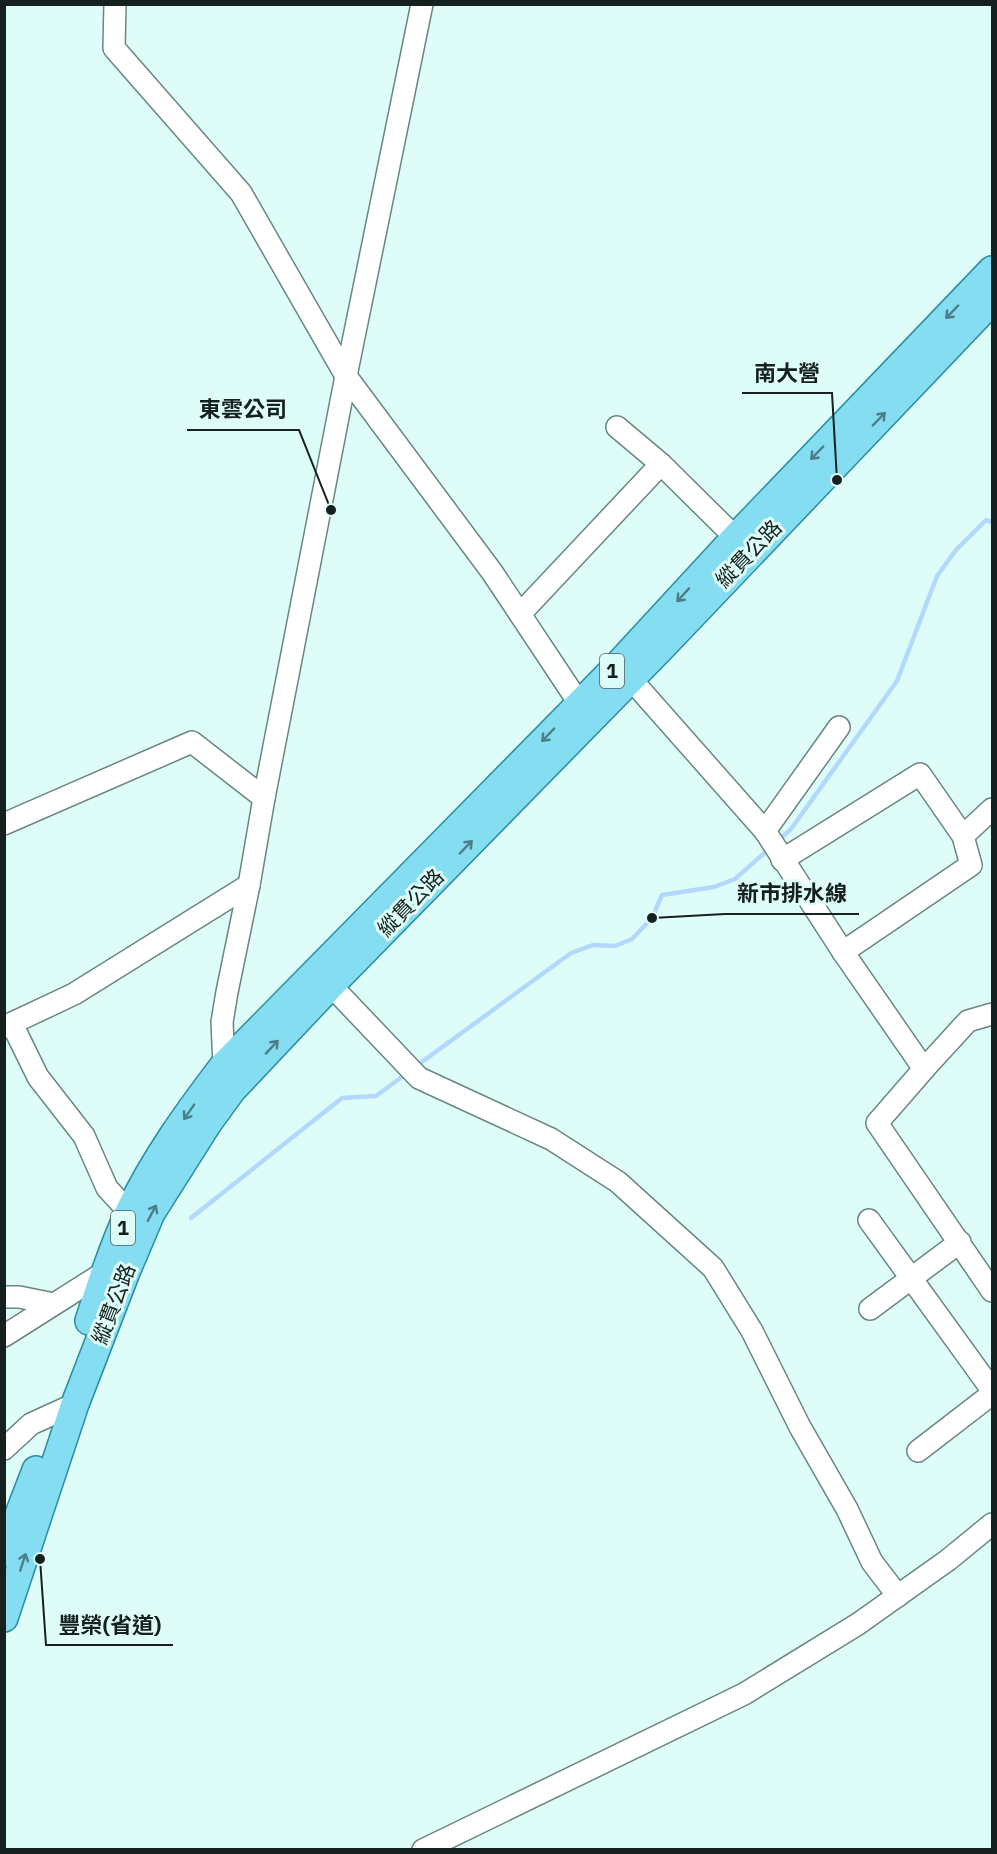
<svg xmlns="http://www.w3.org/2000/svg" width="997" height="1854" viewBox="0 0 997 1854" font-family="'IBM Plex Sans','Noto Sans TC',sans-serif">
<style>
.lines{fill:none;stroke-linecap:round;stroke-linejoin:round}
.stream{stroke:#b3d8fd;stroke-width:4.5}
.minor-casing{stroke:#6a8682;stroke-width:24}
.major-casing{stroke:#288da2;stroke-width:30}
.minor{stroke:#fff;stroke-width:21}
.major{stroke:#84ddf1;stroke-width:27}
.oneway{stroke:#4c7e88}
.labels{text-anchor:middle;stroke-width:6;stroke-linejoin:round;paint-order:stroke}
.shield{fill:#defdf8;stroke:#516260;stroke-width:1.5}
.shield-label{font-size:20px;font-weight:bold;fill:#15201f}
.street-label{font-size:21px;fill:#15201f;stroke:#defdf8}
.leader{fill:none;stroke:#15201f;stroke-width:2}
.callout-dot{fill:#15201f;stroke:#defdf8;stroke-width:2}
.callout-label{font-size:22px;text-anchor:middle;font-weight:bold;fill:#15201f;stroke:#defdf8;stroke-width:6;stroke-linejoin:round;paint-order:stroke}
</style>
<rect width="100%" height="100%" fill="#defdf8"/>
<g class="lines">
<g class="stream">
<path d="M778,841L791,829L897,681L937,576L956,550L986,520L992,522"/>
<path d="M415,1067L571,953L593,945L615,946L632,939L652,918L662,895L714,887L735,879L770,848"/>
<path d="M191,1218L342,1098L376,1096L406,1074"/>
</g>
<g class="minor-casing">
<g id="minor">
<path d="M115,4L114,48L241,193L346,376L492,572L579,703"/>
<path d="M617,427L661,464L745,547"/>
<path d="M520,614L661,464"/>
<path d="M621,668L765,831L843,952L924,1069"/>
<path d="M4,824L192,742L264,798"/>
<path d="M765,831L839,727"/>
<path d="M963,836L992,809"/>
<path d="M782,860L920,774L963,836L971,865L843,952"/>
<path d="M321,975L419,1078L551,1139L618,1182L713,1268L752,1331L800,1427L847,1509L872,1562L898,1596"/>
<path d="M992,1014L968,1021L924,1069L877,1123L992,1291"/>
<path d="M12,1024L38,1077L84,1136L107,1188L129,1212"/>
<path d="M4,1027L74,994L249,885"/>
<path d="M227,1075L224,1065L222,1022L227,992L249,885L264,798L346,376L422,4"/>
<path d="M869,1220L992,1390"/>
<path d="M4,1297H19L54,1304"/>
<path d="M870,1309L960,1242"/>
<path d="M4,1336L105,1272"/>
<path d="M4,1449L31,1424L75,1404"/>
<path d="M918,1451L992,1394"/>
<path d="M423,1850L744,1694L858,1624L948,1560L992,1524"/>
</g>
</g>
<g class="major-casing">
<g id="major">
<path d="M89,1321C101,1284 113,1247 129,1212C154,1159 189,1111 224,1065L618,665L736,537L992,270"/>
<path d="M4,1553L36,1470"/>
<path d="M4,1618L75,1404L126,1272L151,1213L208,1123L232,1090L331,985L663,646L992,301"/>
</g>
</g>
<use href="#minor" class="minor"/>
<use href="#major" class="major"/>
</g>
<defs><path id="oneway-shaft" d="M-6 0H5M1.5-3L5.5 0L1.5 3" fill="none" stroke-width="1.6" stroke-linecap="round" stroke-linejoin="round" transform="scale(1.5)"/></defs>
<g class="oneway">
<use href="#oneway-shaft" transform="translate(952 312) rotate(134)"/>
<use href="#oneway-shaft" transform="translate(879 419) rotate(-46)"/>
<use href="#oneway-shaft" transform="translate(817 453) rotate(134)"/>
<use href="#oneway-shaft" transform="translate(683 595) rotate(133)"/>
<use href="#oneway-shaft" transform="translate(548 735) rotate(134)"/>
<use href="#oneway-shaft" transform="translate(466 847) rotate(-46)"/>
<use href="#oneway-shaft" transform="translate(272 1047) rotate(-47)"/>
<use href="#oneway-shaft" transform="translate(189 1112) rotate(125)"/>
<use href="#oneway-shaft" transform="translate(152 1213) rotate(-62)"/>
<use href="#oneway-shaft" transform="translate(23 1562) rotate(-72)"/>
</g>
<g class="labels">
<g class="shield">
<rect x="600" y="654" width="24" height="34" rx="4.5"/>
<rect x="111" y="1211" width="24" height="34" rx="4.5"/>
</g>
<g class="shield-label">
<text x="612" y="678">1</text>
<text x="123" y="1235">1</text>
</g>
<g class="street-label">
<text transform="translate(749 554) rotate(-46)" y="7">縱貫公路</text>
<text transform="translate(411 903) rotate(-46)" y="7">縱貫公路</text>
<text transform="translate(114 1304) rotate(-69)" y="7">縱貫公路</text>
</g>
</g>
<path class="leader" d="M837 480L832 393H742M331 510L299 430H187M652 918L725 914H859M40 1559L46 1645H173"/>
<g class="callout-dot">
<circle cx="837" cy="480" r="6"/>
<circle cx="331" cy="510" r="6"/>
<circle cx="652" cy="918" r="6"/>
<circle cx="40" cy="1559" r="6"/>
</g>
<g class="callout-label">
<text x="787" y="381">南大營</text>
<text x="243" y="417">東雲公司</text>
<text x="792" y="901">新市排水線</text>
<text x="110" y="1633">豐榮(省道)</text>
</g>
<rect width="997" height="1854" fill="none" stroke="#15201f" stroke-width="12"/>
</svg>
